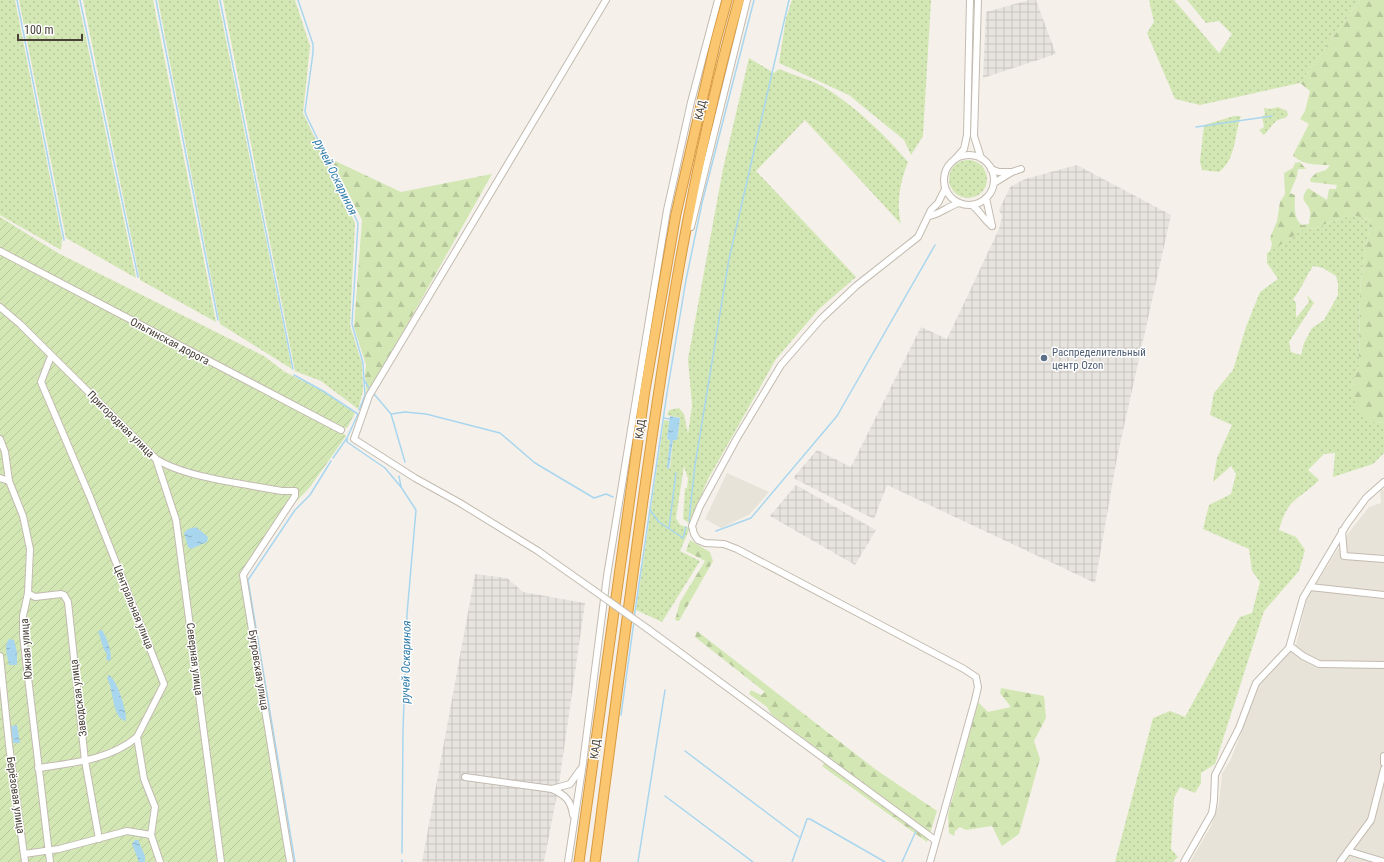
<svg xmlns="http://www.w3.org/2000/svg" width="1384" height="862" viewBox="0 0 1384 862" font-family="'Roboto Condensed',sans-serif">
<style>
.residential{fill:#e8e3d8}
.industrial{fill:url(#industrial-grid)}
.grass{fill:url(#grass-dots);fill-rule:evenodd}
.forest{fill:url(#forest-firs)}
.garden{fill:url(#garden-furrows)}
.water{fill:url(#water-ripples)}
.lines{fill:none;stroke-linecap:round;stroke-linejoin:round}
.stream{stroke:#a9d6ef;stroke-width:1.5}
.minor-casing{stroke:#c3bbb0;stroke-width:8}
.highway-casing{stroke:#da9a3f;stroke-width:11}
.minor{stroke:#fff;stroke-width:6}
.highway{stroke:#fac670;stroke-width:9}
.minor-bridge-casing{stroke:#c3bbb0;stroke-width:8;stroke-linecap:butt}
.minor-bridge{stroke:#fff;stroke-width:6}
.service-dot{fill:#5c6f8a;stroke:#fff;stroke-width:1.5}
.labels{text-anchor:middle;stroke-width:3;stroke-linejoin:round;paint-order:stroke}
.street-label{font-size:11px;fill:#494138;stroke:#fff}
.service-label{font-size:11px;fill:#4e5e75;stroke:#fff;text-anchor:start}
.water-label{font-size:12px;font-style:italic;fill:#317dab;stroke:#fff}
</style>
<defs>
<pattern id="industrial-grid" width="8" height="8" patternUnits="userSpaceOnUse"><rect width="8" height="8" fill="#e7e3df"/><path d="M0 4h8M4 0v8" fill="none" stroke="#c8c4c0"/></pattern>
<pattern id="grass-dots" width="8" height="8" patternUnits="userSpaceOnUse"><rect width="8" height="8" fill="#d3e7b4"/><path d="M2 2h.1M6 6h.1" fill="none" stroke="#b7c79c" stroke-width="1.8" stroke-linecap="round"/></pattern>
<pattern id="forest-firs" width="22" height="20" patternUnits="userSpaceOnUse"><rect width="22" height="20" fill="#d3e7b4"/><path d="M5 1l3.5 6h-7zM16 11l3.5 6h-7z" fill="#b7c79c"/></pattern>
<pattern id="garden-furrows" width="10" height="10" patternUnits="userSpaceOnUse"><rect width="10" height="10" fill="#d3e7b4"/><path d="M-1 1l2-2M0 10L10 0M9 11l2-2" fill="none" stroke="#b7c79c"/></pattern>
<pattern id="water-ripples" width="26" height="14" patternUnits="userSpaceOnUse"><rect width="26" height="14" fill="#a9d6ef"/><path d="M2 4q2-2 4 0t4 0M15 11q2-2 4 0t4 0" fill="none" stroke="#8cafc3"/></pattern>
</defs>
<rect width="100%" height="100%" fill="#f5f1ea"/>
<g class="residential">
<path d="M727,473L769,492L750,514L721,528L705,519Z"/>
<path d="M1384,489V862H1190L1211,826L1219,803L1222,774L1231,759L1262,679L1296,645L1307,598L1347,535L1369,507L1381,503L1380,490Z"/>
</g>
<g class="industrial">
<path d="M1029,0H1036L1056,54L983,78L986,12Z"/>
<path d="M1077,165L1171,215L1117,458L1095,583L887,485L874,519L793,478L817,450L851,467L921,327L947,339L999,229L1002,216L999,210L1010,187L1025,179Z"/>
<path d="M796,485L876,530L855,565L770,516Z"/>
<path d="M475,574L507,578L523,592L585,603L559,784L544,862H422Z"/>
</g>
<g class="grass">
<path d="M0,0H15L62,238L61,250L0,215Z"/>
<path d="M19,0H78L136,278L66,238Z"/>
<path d="M83,0H153L216,322L140,280Z"/>
<path d="M158,0H218L292,369L220,324Z"/>
<path d="M223,0H295L310,46L303,113L355,223L350,325L362,364L363,391L358,409L321,381L295,371Z"/>
<path d="M792,0H931L923,136L911,155L904,140L849,95L779,63L786,18Z"/>
<path d="M1149,0H1174L1219,53L1232,34L1219,21L1206,23L1187,0H1360L1300,83L1200,105L1175,99L1147,33L1154,22Z"/>
<path d="M749,58L774,73L779,69C793,75 809,79 822,86C853,104 885,135 908,162C900,182 896,203 901,224L805,120L756,171L856,277L819,309L776,359L707,481L690,524L683,519L685,488H687L688,479L684,466L676,518L680,525L690,528L680,551L700,561L662,622L636,610L664,420L670,421L667,439L670,440L668,469L670,468L673,440H677L680,418L667,415L669,410L679,408L684,414L688,434L692,406L688,359L723,169Z"/>
<path d="M1278,107L1287,111L1288,115L1285,118C1274,119 1271,128 1264,135L1259,130L1264,127L1262,116L1265,115L1264,108L1270,109Z"/>
<path d="M1234,116H1241C1234,134 1237,158 1219,172L1202,170L1200,161L1204,125Z"/>
<circle cx="968" cy="179" r="19"/>
<path d="M1352,215L1371,220L1363,264L1360,293L1359,365L1351,388L1373,422L1384,423V453L1373,464L1333,477L1335,453L1324,454L1308,470L1319,480C1298,501 1288,497 1279,530L1296,537L1305,550L1299,571L1264,611L1215,764L1201,773V783L1195,793L1180,787L1174,798L1171,849L1178,857L1173,862H1115L1153,718L1170,711L1185,717L1240,617L1252,613L1260,582L1252,571L1249,549L1203,529L1209,505L1231,494L1236,474L1231,466L1213,482L1217,458L1232,425L1210,415L1214,393L1233,370L1246,327L1260,292L1278,279L1267,263V253L1302,230H1308ZM1313,266L1323,268L1336,276L1338,283V295L1324,320L1312,328L1304,343L1301,355L1291,352L1289,342L1314,303L1307,295L1309,302L1296,318V303L1293,299C1301,290 1306,276 1313,266Z"/>
</g>
<g class="forest">
<path d="M1360,0H1384V423L1373,422L1360,414L1351,388L1359,365L1360,293L1363,264L1371,220L1352,215L1308,230H1302L1270,252L1272,243L1270,238L1277,221L1280,202L1285,194L1284,173L1293,168L1295,163L1300,162L1306,169H1298L1297,176L1290,193L1295,195C1295,205 1293,219 1302,225L1309,224C1309,220 1311,215 1310,211C1307,200 1298,202 1308,188L1327,200L1329,189H1336L1337,185L1311,182L1310,179L1316,173L1326,170L1330,165C1318,165 1301,165 1293,155L1309,124L1300,119L1305,111L1310,91L1300,83Z"/>
<path d="M331,159L401,192L492,174L367,396L365,376L366,365L354,327L362,220Z"/>
<path d="M690,540L710,552L713,561L679,621L675,620L680,602L705,561L686,551Z"/>
<path d="M697,631L875,769L937,811L927,842L822,766L829,758L771,714L767,707L749,694L751,690L761,695L765,692L695,637Z"/>
<path d="M1001,688L1044,696L1046,718L1034,741L1040,759L1019,834L1002,846L992,826L966,830L960,827L955,831L954,836L949,833L948,815L978,702L988,712L1011,707L1000,693Z"/>
</g>
<path class="garden" d="M0,217L58,253L264,356L285,372L321,390L355,413L347,428H342L340,431L346,436L310,487L291,507L245,576L293,862H0Z"/>
<g class="water">
<path d="M670,416L680,418L677,440H673L669,469L667,468L670,440L667,439Z"/>
<path d="M196,527L208,537L207,542L191,549L188,547L184,533L188,529Z"/>
<path d="M102,630C107,638 111,649 111,659L109,661L106,659L107,654L104,650L98,631Z"/>
<path d="M9,639L14,640L17,652V665H9C8,657 3,646 9,639Z"/>
<path d="M109,675C117,680 127,711 126,721C112,719 114,690 107,678Z"/>
<path d="M17,725L20,743H13L11,726Z"/>
<path d="M135,840H138L145,856V862H139L132,844Z"/>
</g>
<g class="lines">
<g class="stream">
<path d="M17,0L64,240"/>
<path d="M80,0L138,277"/>
<path d="M156,0L218,320"/>
<path d="M220,0L293,369"/>
<path d="M298,0L313,44V53L305,111L306,115L358,223L352,324L363,363L364,380"/>
<path d="M1196,127L1272,116"/>
<path d="M294,375L323,391L358,414L347,438"/>
<path d="M374,394L391,414L405,462"/>
<path d="M359,410L365,395L364,380L369,388"/>
<path d="M391,414L405,412L426,414L500,433L535,463L594,498L606,494L613,497"/>
<path d="M664,418L670,419"/>
<path d="M333,458L347,438V442L385,468L401,487"/>
<path d="M399,476L401,487L416,510L407,614L403,730L402,853"/>
<path d="M650,510L659,522L683,538L686,527"/>
<path d="M689,521L695,465L729,259L789,0"/>
<path d="M669,528L676,473"/>
<path d="M716,531L751,518L837,416L935,245"/>
<path d="M634,618L667,393L686,280L702,203L754,0"/>
<path d="M621,715L634,621"/>
<path d="M685,751L799,837"/>
<path d="M665,796L753,862"/>
<path d="M295,862L248,580L295,510L310,495L331,461"/>
<path d="M402,862V860"/>
<path d="M638,862L665,690"/>
<path d="M792,862L807,819H810L885,862"/>
<path d="M902,862L916,831"/>
</g>
<g class="minor-casing">
<g id="minor">
<path d="M978,0L974,136L981,158"/>
<circle cx="969" cy="180" r="25"/>
<path d="M956,158L964,149L967,135L970,0"/>
<path d="M991,169L999,172H1010"/>
<path d="M994,183L1012,172L1021,169"/>
<path d="M986,198L992,226"/>
<path d="M972,205C980,211 984,220 992,226"/>
<path d="M929,216C939,215 948,206 959,203"/>
<path d="M691,227L747,0"/>
<path d="M0,251L341,430"/>
<path d="M0,307L20,324L156,459C186,478 246,484 282,491H295V496L243,575L290,862"/>
<path d="M51,356L41,382L90,497L164,684L137,737L144,779L155,807L151,835L160,862"/>
<path d="M0,439L5,452L9,481L23,516L30,549L28,593L23,616V635L50,862"/>
<path d="M156,459L176,520L221,862"/>
<path d="M0,478L9,481"/>
<path d="M1342,531L1344,556L1384,559"/>
<path d="M1310,587L1384,595"/>
<path d="M592,589L538,551L460,503L415,478L354,439L369,396L606,0"/>
<path d="M28,593L35,597L61,594L64,595L68,602L85,761L99,839"/>
<path d="M648,629L935,840"/>
<path d="M1290,646L1303,656L1319,664L1384,665"/>
<path d="M0,656L9,745L25,862"/>
<path d="M1384,756V763"/>
<path d="M38,768C72,763 110,760 137,737"/>
<path d="M465,777L552,789L570,784L580,770"/>
<path d="M552,789C565,795 571,800 573,815"/>
<path d="M1348,851L1384,862"/>
<path d="M24,854L59,849L127,831L151,835"/>
<path d="M568,862L583,763L607,576L667,210L691,102L718,0"/>
<path d="M930,862L975,700L978,687L976,677L964,669L737,549L724,544L705,543L698,540L694,534L692,526L700,506L737,438L781,365L821,319L856,286L918,237L931,210L938,203L945,189"/>
<path d="M1184,862L1212,813L1214,800L1215,775L1239,728L1256,683L1289,648L1303,598L1347,524L1366,498L1384,482"/>
<path d="M1340,862L1371,820L1384,769"/>
</g>
</g>
<g class="highway-casing">
<g id="highway">
<path d="M579,862L645,390L676,214L716,40L727,0"/>
<path d="M595,862C609,749 625,635 640,522C664,347 691,170 739,0"/>
</g>
</g>
<use href="#minor" class="minor"/>
<use href="#highway" class="highway"/>
<g class="minor-bridge-casing">
<path id="minor-bridge" d="M592,589L648,629"/>
</g>
<use href="#minor-bridge" class="minor-bridge"/>
</g>
<circle class="service-dot" cx="1044" cy="358" r="4"/>
<g class="labels">
<g class="street-label">
<text transform="translate(700 110) rotate(-77)" y="4">КАД</text>
<text transform="translate(170 341) rotate(28)" y="4">Ольгинская дорога</text>
<text transform="translate(121 424) rotate(45)" y="4">Пригородная улица</text>
<text transform="translate(640 429) rotate(-82)" y="4">КАД</text>
<text transform="translate(134 607) rotate(68)" y="4">Центральная улица</text>
<text transform="translate(26 649) rotate(-94)" y="4">Южная улица</text>
<text transform="translate(195 659) rotate(83)" y="4">Северная улица</text>
<text transform="translate(259 670) rotate(81)" y="4">Бугровская улица</text>
<text transform="translate(78 698) rotate(-97)" y="4">Заводская улица</text>
<text transform="translate(595 749) rotate(-82)" y="4">КАД</text>
<text transform="translate(16 795) rotate(82)" y="4">Берёзовая улица</text>
</g>
<g class="service-label">
<text x="1052" y="356">Распределительный<tspan x="1052" dy="13">центр Ozon</tspan></text>
</g>
<g class="water-label">
<text transform="translate(336 177) rotate(64)" y="4">ручей Оскариноя</text>
<text transform="translate(406 662) rotate(-89)" y="4">ручей Оскариноя</text>
</g>
</g>
<path d="M18 34v6h64v-6" fill="none" stroke="#494138" stroke-width="2"/>
<text x="24" y="34" font-size="12" fill="#494138" stroke="#ffffff" stroke-width="3" paint-order="stroke">100 m</text>
</svg>
